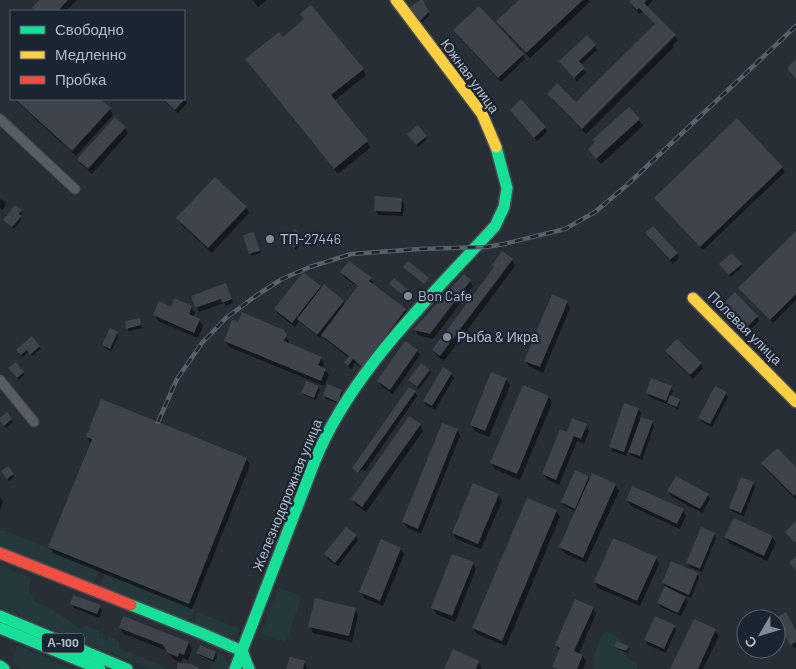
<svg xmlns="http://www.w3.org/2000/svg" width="796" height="669" viewBox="0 0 796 669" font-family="Barlow,sans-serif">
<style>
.green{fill:#25383c}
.shadow{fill:#0007}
.building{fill:#3f444c}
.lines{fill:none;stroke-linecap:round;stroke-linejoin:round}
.street-casing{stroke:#464a51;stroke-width:11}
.fast-casing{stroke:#464a51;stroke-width:14}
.slow-casing{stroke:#464a51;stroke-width:14}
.jam-casing{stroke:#464a51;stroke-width:14}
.street{stroke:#585c64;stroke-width:9}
.fast{stroke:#16e098;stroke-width:11}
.slow{stroke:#ffcf43;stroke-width:11}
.jam{stroke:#f24e42;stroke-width:11}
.rail-casing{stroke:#5b6068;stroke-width:4.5}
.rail{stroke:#1b2431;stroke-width:2.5;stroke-dasharray:8;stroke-linecap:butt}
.poi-dot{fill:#818995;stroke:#1b2431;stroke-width:2}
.labels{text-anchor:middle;stroke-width:4.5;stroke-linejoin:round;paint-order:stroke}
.shield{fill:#1b2431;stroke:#848d9b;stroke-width:1}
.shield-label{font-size:12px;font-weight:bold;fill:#b1bac8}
.street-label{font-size:14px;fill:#b1bac8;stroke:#1b2431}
.poi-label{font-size:14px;fill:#b1bac8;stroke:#1b2431;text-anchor:start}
</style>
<rect width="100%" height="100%" fill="#282e36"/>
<g class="green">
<path d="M3,530L99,569L94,583L0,545V531Z"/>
<path d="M0,565L31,578L29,590L34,601L52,609L79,628L87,626L103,633V639L107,640L109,636L119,642V648L169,669H151L0,608Z"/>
<path d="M105,573L195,609L189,621H187L100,586Z"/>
<path d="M279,588L302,596L286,642L261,634Z"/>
<path d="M198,612L237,628L239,630C231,645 204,629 193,623Z"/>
<path d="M608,632L618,637L625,656L637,663V669H596L593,667V658L602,634Z"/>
<path d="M17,645L72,669H22L13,663Z"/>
<path d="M218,652L224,658L229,665L228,669H210Z"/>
</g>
<g class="shadow">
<path d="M41,0H77L66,11H35L33,8Z"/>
<path d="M253,0H267L258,7Z"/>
<path d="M422,0L430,15L420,24L410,9Z"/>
<path d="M521,0H589L590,2L530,58L501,27L498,21Z"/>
<path d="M633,0H653L647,7L675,36L678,40L673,45L674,47L586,134L552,100L548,94L576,104L656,25L642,11L640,14L633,7L630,2Z"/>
<path d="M479,8L523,55L525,59L501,82L457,35Z"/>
<path d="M283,39L363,69L366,75L334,101L367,142L370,148L338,174L250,65Z"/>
<path d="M595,46L597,50L581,65L586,73L577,81L560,61Z"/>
<path d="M184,98L187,103L178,113L162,99H184Z"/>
<path d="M14,99H98L110,109L113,115L76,156Z"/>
<path d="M514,114L545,127L547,132L537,141Z"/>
<path d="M639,120L643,126L601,164L593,155L589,149Z"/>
<path d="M125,128L128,133L92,174L82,165L78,159Z"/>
<path d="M410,137H426L427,139L418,147Z"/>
<path d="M782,167L785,172L703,250L658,202L656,198Z"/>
<path d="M0,199L5,202L6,204L3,210L0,208Z"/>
<path d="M401,199L404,203L403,216L378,215L376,211Z"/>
<path d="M246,207L249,213L212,253L181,224L178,218Z"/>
<path d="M21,211L22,214L20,216L22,219L14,229L5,220Z"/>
<path d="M254,233L261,253L251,256L250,254Z"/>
<path d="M796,233V300L773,323L742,292Z"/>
<path d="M299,234L300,236L295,242L299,247L296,250L289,241Z"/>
<path d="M646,234L677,253L679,258L673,264L649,238Z"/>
<path d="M512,260L515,266L444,361L437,356L433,350Z"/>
<path d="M741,265L742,267L731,277L722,267Z"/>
<path d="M342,272L371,279L373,283L372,285L405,310L407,314L365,370L355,363L351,369L345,363L349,358L325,339L322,335L320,338L301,323L299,321L295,327L278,314L275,309L320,287L321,290L343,301L345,305L358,287L344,277Z"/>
<path d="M470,281L473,286L433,339L418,335L415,330Z"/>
<path d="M228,289L233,303L226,306L224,303L199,312L192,297Z"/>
<path d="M567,302L570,308L543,373L529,366L525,360Z"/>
<path d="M191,307L195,313L193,317L199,320L203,326L198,338L158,321L155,315L171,308Z"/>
<path d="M728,307L757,317L759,321L750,330Z"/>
<path d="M139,319L142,328L129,331L127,328Z"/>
<path d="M283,331L289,342V344L321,358L324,363L322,368L325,370L329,375L324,386L229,347L225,341Z"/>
<path d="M117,333L119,335L111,351L105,348L103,345Z"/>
<path d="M32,338L41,349L32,356L29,352L23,357L19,353Z"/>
<path d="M417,351L420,355L393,394L381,386L378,381Z"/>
<path d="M667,351L701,363L703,368L693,379L669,356Z"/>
<path d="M429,370L431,373L419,389L411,383L409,380Z"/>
<path d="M11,371L23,373L24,375L19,380Z"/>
<path d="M451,374L454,378L435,410L426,405L424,401Z"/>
<path d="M506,379L510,385L489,437L475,431L471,425Z"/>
<path d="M306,382L319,387L320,390L316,400L304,395L302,392Z"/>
<path d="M671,387L673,392L671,397L679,400L680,403L678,409L650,397L647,393Z"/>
<path d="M341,391L343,394L339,404L326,399L324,396Z"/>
<path d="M415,392L417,396L365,471L362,469L359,473L354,469Z"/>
<path d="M726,393L728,397L712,427L702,422L700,418Z"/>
<path d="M549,397L552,403L520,480L495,469L491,463Z"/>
<path d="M638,409L641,413L639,418L652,422L654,426L642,460L632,456L628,450L626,456L613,451L611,447Z"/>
<path d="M11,419L13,422L6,428L0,420Z"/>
<path d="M420,425L423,431L366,512L356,505L352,499Z"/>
<path d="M586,425L589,431L584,444L577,441L559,485L547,479L543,473L567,433Z"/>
<path d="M457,430L460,436L421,534L407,528L403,522Z"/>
<path d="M87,437L246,459L250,465L192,609L53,553L50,547L90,443Z"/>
<path d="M762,463L796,469V500L766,469Z"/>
<path d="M576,472L589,477L590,480L615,485L619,491L586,563L564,553L560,547L576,512L565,506L562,502Z"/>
<path d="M4,474H13L14,477L9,481Z"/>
<path d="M753,483L755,487L744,516L733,512L731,508Z"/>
<path d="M669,491L708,495L710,499L702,513L671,496Z"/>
<path d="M498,495L502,501L481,549L456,539L453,533Z"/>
<path d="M0,497L3,501L0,510Z"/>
<path d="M627,500L683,510L686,516L680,529L631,506Z"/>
<path d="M556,511L560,517L506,646L477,634L473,628Z"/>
<path d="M714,534L716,538L702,572L690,567L687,563Z"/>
<path d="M356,536L358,540L338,566L328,559L326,555Z"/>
<path d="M726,537H772L776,543L767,561L729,543Z"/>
<path d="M401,549L404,555L383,606L364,598L361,592Z"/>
<path d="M656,558L659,564L640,606L598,588L595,582Z"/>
<path d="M473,563L476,569L455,622L436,614L433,608Z"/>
<path d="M697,574L699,578L691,598L684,595L688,602L681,616L661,607L658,603L666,588L663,583Z"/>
<path d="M71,603L100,606L102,611L99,618L74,608Z"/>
<path d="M593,608L596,614L579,653L583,656L586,662L583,669H555L554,667L560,652L556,645Z"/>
<path d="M355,609L358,615L352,642L313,633L310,627Z"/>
<path d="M124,618L189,643L192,649L188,660L182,658L181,662L173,659L168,651L124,634L120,628Z"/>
<path d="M778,618L796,633V647L794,648Z"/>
<path d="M674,626L676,630L666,653L648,645L645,640Z"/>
<path d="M715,630L719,636L703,669H671Z"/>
<path d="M615,647H628L629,649L628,653L617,649Z"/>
<path d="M198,652L216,653L217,656L214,662L199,655Z"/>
<path d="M304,662L307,667L306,669H288Z"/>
<path d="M478,662L482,668L481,669H446Z"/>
</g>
<g class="building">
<path d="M39,0H68L58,11H35L32,8Z"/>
<path d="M420,0H423L429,12L418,23L408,9Z"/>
<path d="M519,0H583L526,53L496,21Z"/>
<path d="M631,0H647L644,3L676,35L582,129L547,94L557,83L576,102L655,24L639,8L637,10L629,2Z"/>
<path d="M311,5L364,69L331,95L368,141L334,169L245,59L279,32L283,37L304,19L300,14Z"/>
<path d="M479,6L524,54L498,78L453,30Z"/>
<path d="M587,35L596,45L579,61L585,68L574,78L559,61Z"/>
<path d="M796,59V79L787,68Z"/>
<path d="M15,99H100L111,108L72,151Z"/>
<path d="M163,99H185L175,110Z"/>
<path d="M521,99L546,127L534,138L510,110Z"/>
<path d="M629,107L640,119L596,159L588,149L595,142L592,140Z"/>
<path d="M115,117L126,127L88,169L77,159Z"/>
<path d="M737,118L783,167L700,247L654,198Z"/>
<path d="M418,125L427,136L416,145L407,134Z"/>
<path d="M215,177L247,207L208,248L176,218Z"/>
<path d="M375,196L402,198L401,212L374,211Z"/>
<path d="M15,205L22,210L19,214L22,216L12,227L3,220Z"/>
<path d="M653,226L678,253L670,260L645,233Z"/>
<path d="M295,229L300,233L294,239L298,244L294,248L287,241L290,237L289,236Z"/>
<path d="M796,231V294L770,320L738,288Z"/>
<path d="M254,232L260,251L249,254L243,235Z"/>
<path d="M272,233L276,237L268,245L264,241Z"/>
<path d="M502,251L513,259L440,356L432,350L494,267L492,265Z"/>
<path d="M732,253L742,264L729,275L719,264Z"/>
<path d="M349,261L372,278L369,281L406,309L362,367L353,359L348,366L344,362L349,356L321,335L358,286L340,272Z"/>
<path d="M408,261L429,278L424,284L403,267Z"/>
<path d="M303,272L321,286L292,323L274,309Z"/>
<path d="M464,274L471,280L430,334L413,330Z"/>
<path d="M394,278L412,293L408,299L389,284Z"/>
<path d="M226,283L232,299L222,303L221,299L195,308L191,296Z"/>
<path d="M324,284L344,301L317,335L297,319Z"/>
<path d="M735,292L758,316L747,327L724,303Z"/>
<path d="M552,294L568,301L540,367L524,361Z"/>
<path d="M174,298L192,306L189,314L200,319L194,333L153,315L159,301L171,307Z"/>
<path d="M242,312L284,330L287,335L284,341L322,357L318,365L326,369L321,381L224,341L232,320L238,322Z"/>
<path d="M140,318L141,325L126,329L125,321Z"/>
<path d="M110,328L118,332L110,349L102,345Z"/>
<path d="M32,336L40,346L30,355L27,350L21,355L16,350Z"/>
<path d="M677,339L702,363L690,375L665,351Z"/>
<path d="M405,341L418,350L390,390L377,381Z"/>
<path d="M16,362L24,372L17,378L8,368Z"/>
<path d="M421,363L430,370L417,387L408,380Z"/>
<path d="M443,367L452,373L432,406L423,401Z"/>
<path d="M491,372L507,378L485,431L470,425Z"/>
<path d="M651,378L672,386L666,401L646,393Z"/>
<path d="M306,381L319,386L314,398L301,393Z"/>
<path d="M327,384L342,390L338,402L323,396Z"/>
<path d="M523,385L549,396L517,474L490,463Z"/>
<path d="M715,386L727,392L710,424L698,418Z"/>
<path d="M409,387L416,391L358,473L352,468Z"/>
<path d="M670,395L680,399L677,407L667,403Z"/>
<path d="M101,399L247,458L189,604L48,547L92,439L86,437Z"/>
<path d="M624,403L639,408L624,452L609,447Z"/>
<path d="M7,412L12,419L4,426L0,421V418Z"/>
<path d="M409,416L421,424L362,507L351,499Z"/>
<path d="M641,417L653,421L640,456L628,452Z"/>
<path d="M572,418L587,424L581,439L574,436L556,480L542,474L560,429L567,432Z"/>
<path d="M442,423L458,429L418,529L402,522Z"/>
<path d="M777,448L796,467V494L794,496L761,463Z"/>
<path d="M8,466L14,474L7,479L1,471Z"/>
<path d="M575,470L589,476L575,509L561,502Z"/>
<path d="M592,473L616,484L583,558L559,547Z"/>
<path d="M676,476L709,494L700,509L667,491Z"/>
<path d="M741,477L754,482L741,513L729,508Z"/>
<path d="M473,483L499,494L478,544L452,533Z"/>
<path d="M632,486L684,509L677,524L626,500Z"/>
<path d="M527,498L557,510L502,641L472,628Z"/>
<path d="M734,518L773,536L764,556L724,537Z"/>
<path d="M796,521V541L794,542L785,532Z"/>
<path d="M346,527L357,535L335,563L324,554Z"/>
<path d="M701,527L715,533L700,569L686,563Z"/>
<path d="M613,538L657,557L637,601L594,582Z"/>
<path d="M381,539L401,548L380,601L359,592Z"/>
<path d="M452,554L474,562L452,616L431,608Z"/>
<path d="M796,556V570L789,563Z"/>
<path d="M671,561L698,573L689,595L662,583Z"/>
<path d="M665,586L686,597L678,613L657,603Z"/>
<path d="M73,595L101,605L97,614L70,604Z"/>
<path d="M315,598L356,608L349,636L308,627Z"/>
<path d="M575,599L594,607L574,651L583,655L577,669H557L552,667L560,648L555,645Z"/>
<path d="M786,612L796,631V642L790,645L776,618Z"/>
<path d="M123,616L189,642L184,655L179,653L178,657L168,653L163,645L119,628Z"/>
<path d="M655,616L675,625L664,649L644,640Z"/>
<path d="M694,619L716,629L698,669H670Z"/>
<path d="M616,641L629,646L626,651L614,647Z"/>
<path d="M200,645L216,652L213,660L196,653Z"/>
<path d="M453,649L479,661L476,669H444Z"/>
<path d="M290,657L305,661L303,669H286Z"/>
<path d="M178,663L191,664L201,669H177Z"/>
</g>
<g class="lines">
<g class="street-casing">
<g id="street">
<path d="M0,119L75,189"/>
<path d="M0,380L34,422"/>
</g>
</g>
<g class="fast-casing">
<g id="fast">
<path d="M131,605L201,633L242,651L249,669"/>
<path d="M0,616L127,669"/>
<path d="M0,628L100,669"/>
<path d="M0,666L4,669"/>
<path d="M235,669L314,463C350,372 430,298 495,226L504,207L507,188L496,147"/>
</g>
</g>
<g class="slow-casing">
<g id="slow">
<path d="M396,0L482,114L496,147"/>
<path d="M693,298L796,402"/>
</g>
</g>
<g class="jam-casing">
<path id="jam" d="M0,553L131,605"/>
</g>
<use href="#street" class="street"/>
<use href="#fast" class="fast"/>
<use href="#slow" class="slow"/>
<use href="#jam" class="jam"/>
<g class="rail-casing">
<path id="rail" d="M158,422L177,379L202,343L226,318L257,295L282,279L310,267L351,254L420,249L486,247L504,244L565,229L595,212L627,185L796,26"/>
</g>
<use href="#rail" class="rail"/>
</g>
<g class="poi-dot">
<circle cx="270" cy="239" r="5"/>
<circle cx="408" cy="296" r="5"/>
<circle cx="447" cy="337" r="5"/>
</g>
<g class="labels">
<rect class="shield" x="42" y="633.5" width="42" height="19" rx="4"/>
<g class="shield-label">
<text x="63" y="647">А-100</text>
</g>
<g class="street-label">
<text transform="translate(470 76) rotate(54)" y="5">Южная улица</text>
<text transform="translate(745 328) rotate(45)" y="5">Полевая улица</text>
<text transform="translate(287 495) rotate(-68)" y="5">Железнодорожная улица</text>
</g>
<g class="poi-label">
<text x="280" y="244">ТП-27446</text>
<text x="418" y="301">Bon Cafe</text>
<text x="457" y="342">Рыба &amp; Икра</text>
</g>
</g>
<rect x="10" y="10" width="175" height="90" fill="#1b2431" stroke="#57606d"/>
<rect x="20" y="26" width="25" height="8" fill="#16e098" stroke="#57606d"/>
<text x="55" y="35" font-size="15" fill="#b1bac8">Свободно</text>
<rect x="20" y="51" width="25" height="8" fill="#ffcf43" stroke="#57606d"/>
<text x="55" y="60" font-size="15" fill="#b1bac8">Медленно</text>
<rect x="20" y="76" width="25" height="8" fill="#f24e42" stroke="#57606d"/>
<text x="55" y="85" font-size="15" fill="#b1bac8">Пробка</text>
<g transform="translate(761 634) rotate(232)"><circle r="24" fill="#1b2431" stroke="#57606d"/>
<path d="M0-4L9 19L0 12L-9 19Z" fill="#818995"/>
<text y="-8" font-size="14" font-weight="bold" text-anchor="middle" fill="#b1bac8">С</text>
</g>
</svg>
